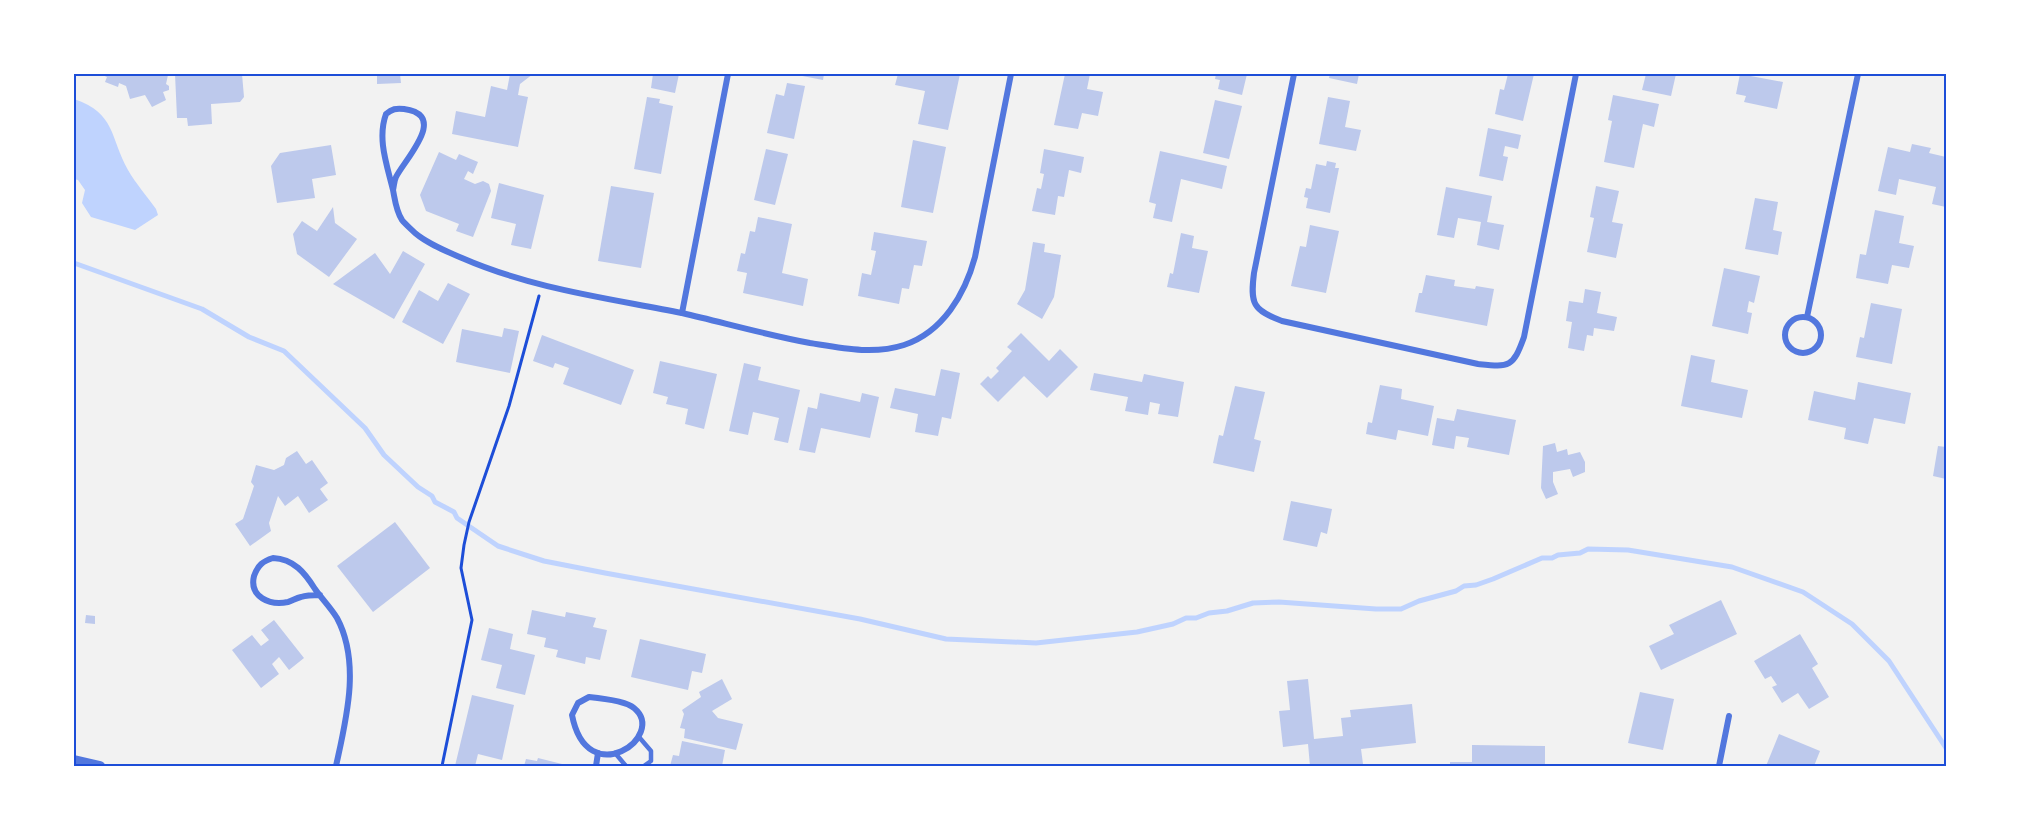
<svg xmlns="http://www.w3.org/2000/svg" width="2020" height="840" viewBox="0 0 2020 840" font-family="Overpass,sans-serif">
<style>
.water{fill:#bfd3fe}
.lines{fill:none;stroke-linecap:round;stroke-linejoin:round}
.stream{stroke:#bfd3fe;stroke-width:5}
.building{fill:#bdc9ec}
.path{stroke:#1d4ed8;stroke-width:3}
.service{stroke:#5277de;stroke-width:4.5}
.minor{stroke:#5277de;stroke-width:6}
.tertiary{stroke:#5277de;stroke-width:10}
.neatline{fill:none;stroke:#1d4ed8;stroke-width:2}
</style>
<rect width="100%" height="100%" fill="#f2f2f2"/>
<path class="water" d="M74,99C116,113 110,138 128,170C136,184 147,196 156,209L158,215L135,230L91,217L82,203L85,190L78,180L74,179Z"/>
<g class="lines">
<path class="stream" d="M74,263L202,309L249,337L284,351L365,428L384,455L418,487L432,496L435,502L454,512L457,518L498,546L544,561L605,573L860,619L946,639L1036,643L1137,632L1173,624L1186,618H1196L1209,613L1227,611L1253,603L1279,602L1376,609H1401L1419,601L1456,591L1464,586L1476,585L1493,579L1542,558H1552L1558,555L1580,553L1588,549L1628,550L1732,567L1803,592L1852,624L1889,661L1946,748"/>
</g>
<g class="building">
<path d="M100,74H166L168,75L166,84L169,86V90L163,92L166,100L152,107L145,95L130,99L126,86L119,83L118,87L105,82L107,77Z"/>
<path d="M175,74H242L244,97L240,102L211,104L212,124L188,126L187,118H177Z"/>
<path d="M377,74H400L401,83L377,84Z"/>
<path d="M510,74H533L520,84L518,95L528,97L518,147L452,134L456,111L485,117L491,86L507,90Z"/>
<path d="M653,74H679L675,93L651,88Z"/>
<path d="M792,74H824L823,80Z"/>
<path d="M898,74H960L948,130L918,124L925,91L895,85Z"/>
<path d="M1065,74H1090L1087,89L1103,92L1098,116L1082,113L1078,129L1054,125Z"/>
<path d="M1216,74H1247L1242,95L1218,89L1220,80L1215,79Z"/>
<path d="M1330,74H1359L1357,84L1329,78Z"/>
<path d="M1508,74H1534L1523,121L1495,114L1500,89L1504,90Z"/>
<path d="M1646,74H1676L1671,96L1642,90Z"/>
<path d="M1740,74L1783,82L1777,109L1744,102L1746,96L1736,94Z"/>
<path d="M787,83L805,86L794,139L767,133L776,94L784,96Z"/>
<path d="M1613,95L1659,104L1654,127L1643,124L1634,168L1604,162L1612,121L1608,120Z"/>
<path d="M647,97L660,99L659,103L673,106L661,174L634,169Z"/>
<path d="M1328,97L1350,101L1345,127L1361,130L1356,151L1319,144Z"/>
<path d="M1215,100L1242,106L1229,159L1203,153Z"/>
<path d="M1488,128L1521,135L1518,149L1505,146L1503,156L1508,157L1503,181L1479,176Z"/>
<path d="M913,140L946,147L933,213L901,207Z"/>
<path d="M1912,144L1931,148L1929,153L1946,157V207L1932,204L1936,187L1899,179L1896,195L1878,191L1888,147L1910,152Z"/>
<path d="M331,145L336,175L312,179L315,198L277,203L271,166L280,153Z"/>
<path d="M766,149L788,154L775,205L754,200Z"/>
<path d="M1044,149L1084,157L1081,173L1069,170L1064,197L1058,196L1055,215L1032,211L1037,188L1041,189L1044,174L1040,173Z"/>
<path d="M1160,151L1227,166L1222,189L1181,179L1172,222L1153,218L1156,204L1149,202Z"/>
<path d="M439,152L456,160L459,154L478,162L473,174L468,171L464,179L475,184L483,181L489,184L491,191L473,237L456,231L459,224L426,211L420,195Z"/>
<path d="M1327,161L1336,163L1335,168H1339L1330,213L1306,208L1308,198L1304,197L1306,188L1311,189L1316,164L1326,166Z"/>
<path d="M499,183L544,195L531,249L511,245L516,224L491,218Z"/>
<path d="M611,186L654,193L641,268L598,261Z"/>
<path d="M1596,186L1619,191L1612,222L1623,224L1616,258L1587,252L1594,218L1590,217Z"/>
<path d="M1446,187L1492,196L1487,222L1504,225L1499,250L1477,245L1481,222L1458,218L1454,238L1437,235Z"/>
<path d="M1755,198L1778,202L1773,230L1782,232L1778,255L1745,249Z"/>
<path d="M333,207L335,223L357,239L329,277L297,254L293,234L302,221L317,231Z"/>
<path d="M1875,210L1904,216L1899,243L1914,246L1909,268L1892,265L1888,284L1856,278L1860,254L1866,255Z"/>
<path d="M758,217L792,224L782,273L808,279L803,306L743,293L747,273L737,271L741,253L745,254L750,231L755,232Z"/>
<path d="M1310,225L1339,231L1326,293L1291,286L1300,246L1306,247Z"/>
<path d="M874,232L927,241L922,266L914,265L909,289L902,288L899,304L858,296L862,273L871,275L876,251L871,250Z"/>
<path d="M1181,233L1194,236L1192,248L1208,251L1199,293L1167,287L1170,273L1173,274Z"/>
<path d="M1033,242L1045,244L1044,252L1061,255L1054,297L1042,319L1017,304L1025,290Z"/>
<path d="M403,251L425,264L394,319L333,284L375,253L390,274Z"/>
<path d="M1724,268L1760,276L1754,303L1749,301L1747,312L1752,313L1748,334L1712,326Z"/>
<path d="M1426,275L1455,280L1454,286L1475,289L1476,286L1494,289L1487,326L1415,312L1419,293H1422Z"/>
<path d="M448,283L470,294L443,344L402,322L419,290L438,301Z"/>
<path d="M1585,289L1601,292L1597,313L1617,317L1614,331L1594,328L1593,336L1587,335L1584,351L1568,348L1572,322L1566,321L1569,301L1583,303Z"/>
<path d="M1871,303L1902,309L1892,364L1856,357L1860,337L1864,338Z"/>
<path d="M504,328L519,331L510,373L456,362L462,329L502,337Z"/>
<path d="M1021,333L1049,361L1060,349L1078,367L1047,398L1024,376L998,402L980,384L988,376L991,379L999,371L996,368L1012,351L1007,347Z"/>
<path d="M542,335L634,370L621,405L563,384L569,368L555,363L553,368L533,361Z"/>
<path d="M1691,355L1715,360L1711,382L1748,390L1742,418L1681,406Z"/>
<path d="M660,361L717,374L704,429L685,424L688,409L666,404L668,397L653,393Z"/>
<path d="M744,363L761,367L758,380L800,390L788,443L774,440L779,418L753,412L748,435L729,431Z"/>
<path d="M941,369L960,373L951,419L942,417L938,436L915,432L918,414L890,408L895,388L935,396Z"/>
<path d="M1094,373L1142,382L1144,374L1184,382L1178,417L1158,414L1160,404L1150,402L1148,415L1125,411L1128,397L1090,390Z"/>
<path d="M1858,382L1911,393L1905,424L1874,418L1868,444L1844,439L1846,428L1808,420L1814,391L1855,400Z"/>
<path d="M1380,385L1402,389L1401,399L1434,406L1428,436L1398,430L1396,440L1366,434L1368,422L1372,423Z"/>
<path d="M1235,386L1265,392L1254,439L1261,441L1254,472L1213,463L1219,435L1223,436Z"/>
<path d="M820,393L860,402L862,393L879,397L870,438L821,428L815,453L799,450L808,407L817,409Z"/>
<path d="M1457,409L1516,420L1509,455L1467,447L1469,438L1456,436L1454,449L1432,445L1437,418L1454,421Z"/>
<path d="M1555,443L1557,452L1567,449L1568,455L1580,452L1585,462V472L1573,477L1570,469L1553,472V482L1558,494L1546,499L1541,488L1543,446Z"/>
<path d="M1938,446L1946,447V479L1933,476Z"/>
<path d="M297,451L306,464L312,460L328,483L320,489L328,500L309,513L298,496L285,506L278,496L269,523L271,531L250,546L235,524L243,519L254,486L251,482L256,465L274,470L284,465L286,458Z"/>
<path d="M1291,501L1332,509L1327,534L1321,532L1317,547L1283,540Z"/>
<path d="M395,522L430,568L373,612L337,566Z"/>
<path d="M1721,600L1737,634L1661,670L1649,646L1674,634L1669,625Z"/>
<path d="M532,610L565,617L566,612L596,618L593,627L607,630L600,660L586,657L585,664L556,657L558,650L544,647L546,638L527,634Z"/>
<path d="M86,615L95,616V624L85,623Z"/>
<path d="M274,620L304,658L289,670L279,657L272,664L279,674L261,688L232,650L252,635L261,646L269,640L261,630Z"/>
<path d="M489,628L513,634L510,649L535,655L525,695L496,688L502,665L481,660Z"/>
<path d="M1800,634L1818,664L1812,668L1829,697L1809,709L1798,693L1782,703L1772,687L1777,685L1771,676L1765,679L1754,661Z"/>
<path d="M640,639L706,654L702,673L692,671L688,690L631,677Z"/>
<path d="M722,679L732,699L712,711L718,718L743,724L736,750L684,738L685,729L680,728L684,714L682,710L701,697L699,692Z"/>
<path d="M1308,679L1314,739L1343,736L1341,718L1351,717L1350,710L1412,704L1416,743L1361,749L1363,764L1310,766L1308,744L1283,747L1279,711L1290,710L1287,681Z"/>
<path d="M1640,692L1674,699L1663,750L1628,743Z"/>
<path d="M472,695L514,705L502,760L478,754L475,766H455Z"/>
<path d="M1779,734L1820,751L1814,766H1766Z"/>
<path d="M682,741L725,750L722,766H670L673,755L679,756Z"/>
<path d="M1472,745L1545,746V766H1450V762H1472Z"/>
<path d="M538,758L570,766H524L526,759L537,761Z"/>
</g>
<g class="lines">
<path class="path" d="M442,766L472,620L461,568L464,545L469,522L509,406L539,296"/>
<g class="service">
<path d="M639,737L651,751V761L644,766"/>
<path d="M615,753L626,766"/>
</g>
<g class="minor">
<path d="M1294,74L1254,273C1250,304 1253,310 1282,321L1478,364C1509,367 1513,368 1524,337L1576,74"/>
<path d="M393,190C394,186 394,181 396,177C405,159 449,115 404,109C396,108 392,109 386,114C377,139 387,165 393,190C395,200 396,211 402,220C405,224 411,229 415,233C428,244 446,251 462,258C533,289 608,298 682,313C725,323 767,335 810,343C841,348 873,355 904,345C943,332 965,294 975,257L1011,74"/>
<path d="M682,313L728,74"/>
<circle cx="1803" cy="335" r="18"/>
<path d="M1807,317L1858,74"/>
<path d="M320,595C313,595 307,595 301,597C296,598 292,601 288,602C270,606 249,597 254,576C258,565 263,561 273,558C294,559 305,573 315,589C322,599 331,608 337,618C361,663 346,720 336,766"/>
<path d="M589,697C599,698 626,701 634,708C668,736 587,793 572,715L578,703Z"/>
<path d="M596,766L598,753"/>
<path d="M1719,766L1729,716"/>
</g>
<path class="tertiary" d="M74,760L100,766"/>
</g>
<rect width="2020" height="840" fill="none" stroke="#ffffff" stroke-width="150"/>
<rect x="75" y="75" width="1870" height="690" class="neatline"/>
</svg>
